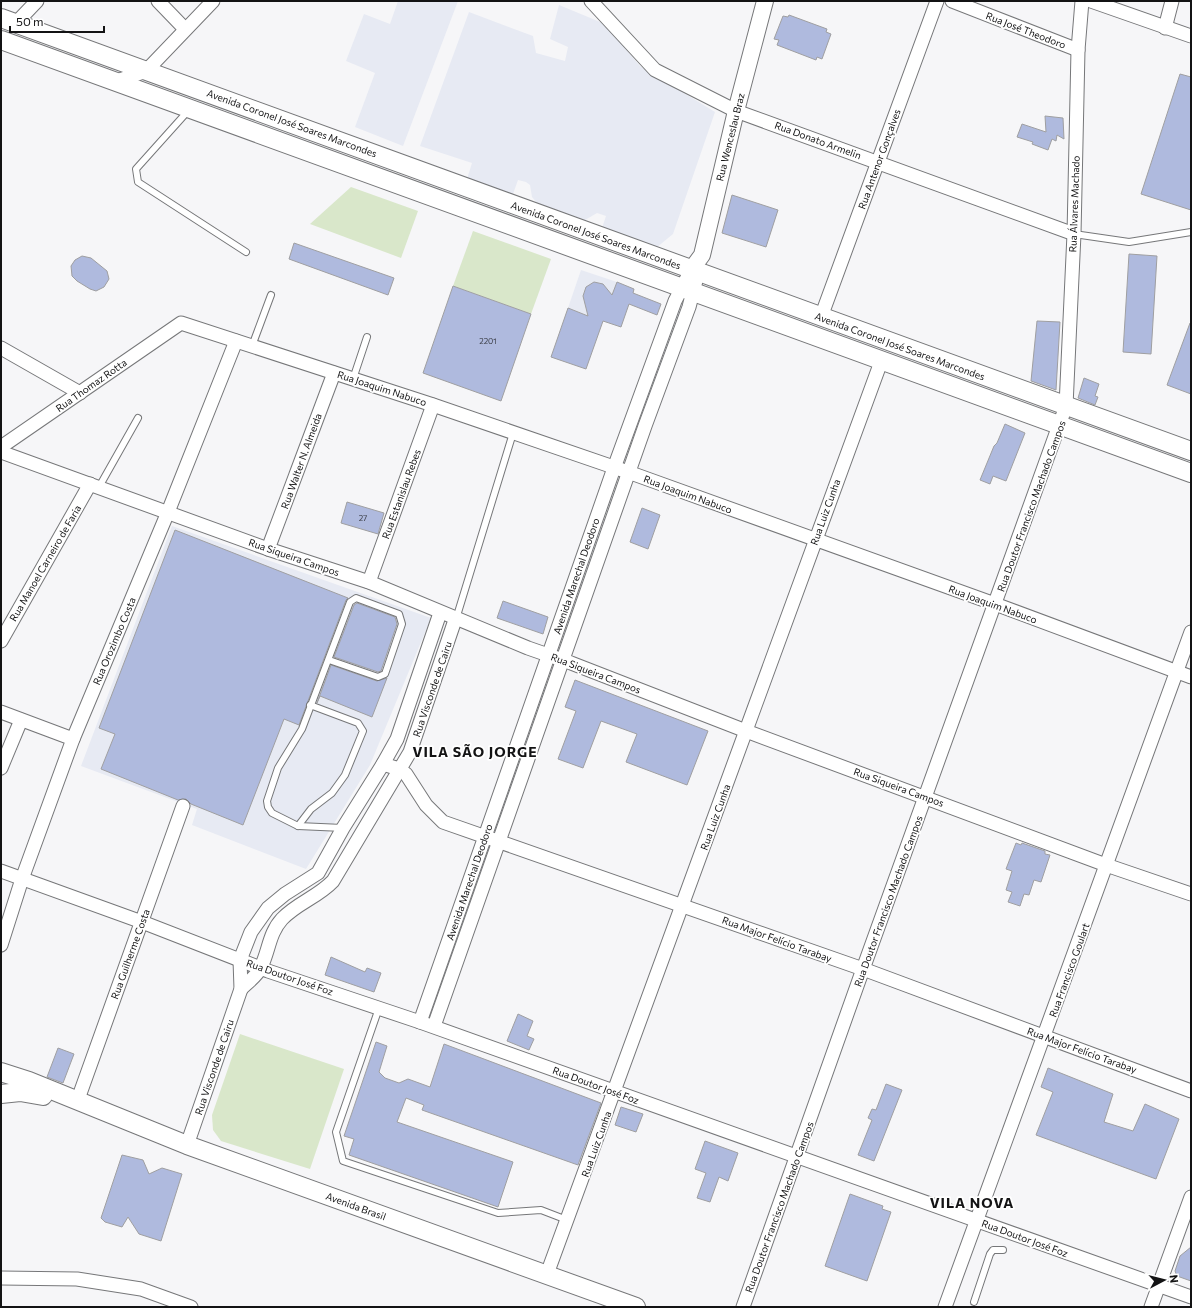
<svg xmlns="http://www.w3.org/2000/svg" width="1192" height="1308" viewBox="0 0 1192 1308" font-family="Commissioner,sans-serif">
<style>
.built{fill:#e7eaf3}
.green{fill:#d9e7ca}
.building{fill:#afbade;stroke:#9f9fa1}
.lines{fill:none;stroke-linecap:round;stroke-linejoin:round}
.service-casing{stroke:#767779;stroke-width:8}
.minor-casing{stroke:#767779;stroke-width:15}
.tertiary-casing{stroke:#767779;stroke-width:18}
.secondary-casing{stroke:#767779;stroke-width:20}
.service{stroke:#fff;stroke-width:6}
.minor{stroke:#fff;stroke-width:13}
.tertiary{stroke:#fff;stroke-width:16}
.secondary{stroke:#fff;stroke-width:18}
.labels{text-anchor:middle;stroke-width:3.5;stroke-linejoin:round;paint-order:stroke}
.number-label{font-size:8px;fill:#3a3d46}
.street-label{font-size:10px;fill:#131314;stroke:#fff}
.district-label{font-size:14px;font-weight:bold;letter-spacing:1px;fill:#131314;stroke:#fff}
</style>
<rect width="100%" height="100%" fill="#f6f6f8"/>
<g class="built">
<path d="M398,1H458L403,146L355,127L375,73L346,61L364,14L390,24Z"/>
<path d="M559,5L605,24L640,66L715,112L673,234L656,248L602,228L606,216L597,213L585,220L538,204L532,197L530,185L526,182L518,180L513,194L467,179L472,163L420,146L469,12L533,36L536,53L565,61L568,47L550,39Z"/>
<path d="M581,270L617,282L603,321L568,308Z"/>
<path d="M172,526L431,618L370,765L306,869L192,825L197,809L81,766Z"/>
</g>
<g class="green">
<path d="M351,187L418,211L401,258L310,224Z"/>
<path d="M473,231L551,259L531,314L453,286Z"/>
<path d="M240,1034L344,1069L310,1169L221,1141L213,1130L212,1115Z"/>
</g>
<g class="building">
<path d="M789,15L827,29L826,32L831,34L822,59L817,57L816,60L777,45L779,40L774,39L783,16L788,17Z"/>
<path d="M1180,74L1191,77V210L1141,194Z"/>
<path d="M1045,116L1063,118L1064,139L1057,135L1056,141L1052,139L1048,150L1032,144L1033,142L1017,137L1022,124L1046,132Z"/>
<path d="M732,195L778,210L766,247L722,233Z"/>
<path d="M294,243L394,278L388,295L289,259Z"/>
<path d="M1129,254L1157,256L1151,354L1123,352Z"/>
<path d="M82,256L91,258L107,271L109,279L104,287L96,291L90,289L77,281L72,276L71,266L75,260Z"/>
<path d="M594,282L603,284L612,295L617,282L634,289L633,293L661,304L657,315L629,304L621,327L603,321L586,369L551,357L568,308L588,316L583,296L586,287Z"/>
<path d="M453,286L531,314L501,401L423,373Z"/>
<path d="M1037,321L1060,322L1056,390L1031,381Z"/>
<path d="M1190,323H1191V394L1167,385Z"/>
<path d="M1084,378L1099,384L1095,396L1098,397L1095,405L1078,398Z"/>
<path d="M1005,424L1025,433L1006,481L993,476L990,484L980,480L994,446L997,443Z"/>
<path d="M347,502L384,513L378,534L341,523Z"/>
<path d="M642,508L660,515L648,549L630,542Z"/>
<path d="M175,530L348,598L346,600L299,725L284,719L243,825L191,804L186,799L178,800L101,769L115,734L99,728Z"/>
<path d="M503,601L548,617L543,634L497,618Z"/>
<path d="M357,603L395,617L397,624L381,671L378,672L334,657L354,605Z"/>
<path d="M331,665L377,681L387,678L372,717L320,696L317,703Z"/>
<path d="M575,680L708,731L687,785L626,762L637,734L601,721L583,768L558,759L576,711L565,707Z"/>
<path d="M1016,843L1021,845L1022,843L1045,851V854L1050,855L1041,882L1034,880L1029,895L1024,894L1020,906L1008,902L1012,892L1006,890L1012,871L1006,869Z"/>
<path d="M331,957L365,972L367,968L381,973L374,992L325,975Z"/>
<path d="M518,1014L533,1021L527,1036L534,1039L529,1050L507,1041Z"/>
<path d="M376,1042L387,1046L379,1072L385,1078L399,1083L408,1079L430,1087L444,1044L601,1103L578,1165L422,1110L424,1105L406,1098L397,1122L513,1162L498,1207L349,1155L354,1139L344,1136Z"/>
<path d="M58,1048L74,1054L63,1083L47,1077Z"/>
<path d="M1048,1068L1113,1094L1104,1122L1133,1131L1145,1104L1179,1119L1156,1179L1036,1135L1053,1092L1041,1087Z"/>
<path d="M886,1084L902,1090L874,1161L858,1155L872,1120L868,1118L872,1109L876,1110Z"/>
<path d="M621,1107L643,1114L636,1132L615,1125Z"/>
<path d="M705,1141L738,1153L728,1181L719,1177L710,1202L697,1198L706,1173L695,1169Z"/>
<path d="M122,1155L143,1160L149,1174L162,1168L182,1174L161,1241L139,1234L128,1217L122,1227L105,1222L101,1218Z"/>
<path d="M850,1194L883,1206L882,1209L891,1212L867,1281L825,1266Z"/>
<path d="M1191,1247V1281L1177,1276L1175,1271L1180,1256Z"/>
</g>
<g class="lines">
<g class="service-casing">
<g id="service">
<path d="M188,111L136,169L138,182L246,252"/>
<path d="M1074,234L1129,242L1191,232"/>
<path d="M252,346L271,295"/>
<path d="M353,379L367,337"/>
<path d="M99,487L138,418"/>
<path d="M456,619L513,433"/>
<path d="M329,660L378,677L385,674L402,624L399,614L356,598L350,602L302,729L278,768L267,801L268,807L272,813L298,826L343,828"/>
<path d="M298,826L311,809L332,793L345,775L363,731L358,723L310,705"/>
<path d="M379,1008L336,1132L343,1161L498,1213L541,1210L567,1220"/>
<path d="M974,1302L990,1254L993,1250H1003"/>
</g>
</g>
<g class="minor-casing">
<g id="minor">
<path d="M158,1L185,29"/>
<path d="M591,1L655,70L736,111L1074,234"/>
<path d="M952,1L1078,50"/>
<path d="M1091,1L1191,36"/>
<path d="M16,23L37,1"/>
<path d="M1165,28L1172,1"/>
<path d="M117,81L146,71L213,1"/>
<path d="M821,317L937,1"/>
<path d="M1,348L80,393"/>
<path d="M1,447L181,323L433,405L628,472L995,604L1191,677"/>
<path d="M1,452L268,549L369,582L528,648L571,663L746,731L1106,865L1191,894"/>
<path d="M268,549L334,373"/>
<path d="M369,582L433,405"/>
<path d="M1,641L90,484"/>
<path d="M1,712L73,739"/>
<path d="M383,764L399,769L406,774L426,805L443,822L863,969L1191,1091"/>
<path d="M1,768L21,720"/>
<path d="M1,871L142,922L268,971L420,1022L1191,1297"/>
<path d="M1,945L22,879L73,739L168,512L236,341"/>
<path d="M241,989C247,983 258,975 261,967C269,951 269,933 282,919C297,903 318,897 333,881L410,752L455,620"/>
<path d="M420,1022L614,468L675,301L691,270"/>
<path d="M434,1026L645,426L689,307L698,273"/>
<path d="M77,1102L183,806"/>
<path d="M187,1145L241,989L240,960L251,932L268,908L285,894L318,873L343,828L383,764L397,739L440,613"/>
<path d="M547,1274L882,359"/>
<path d="M1,1278L77,1279L141,1289L191,1307"/>
<path d="M743,1307L863,969L1066,406L1074,234L1078,50L1082,1"/>
<path d="M945,1307L1191,632"/>
<path d="M1151,1307L1191,1197"/>
</g>
</g>
<g class="tertiary-casing">
<path id="tertiary" d="M691,270L702,255L736,111L765,1"/>
</g>
<g class="secondary-casing">
<g id="secondary">
<path d="M1,18C398,162 795,306 1191,451"/>
<path d="M1,40L1191,473"/>
<path d="M1,1072L29,1081L187,1145L636,1307"/>
<path d="M1,1094L20,1092L43,1096"/>
</g>
</g>
<use href="#service" class="service"/>
<use href="#minor" class="minor"/>
<use href="#tertiary" class="tertiary"/>
<use href="#secondary" class="secondary"/>
</g>
<g class="labels">
<g class="number-label">
<text x="488" y="344">2201</text>
<text x="363" y="521">27</text>
</g>
<g class="street-label">
<text transform="translate(1026 30) rotate(21)" y="4">Rua José Theodoro</text>
<text transform="translate(292 123) rotate(20)" y="4">Avenida Coronel José Soares Marcondes</text>
<text transform="translate(730 137) rotate(-76)" y="4">Rua Wenceslau Braz</text>
<text transform="translate(818 140) rotate(20)" y="4">Rua Donato Armelin</text>
<text transform="translate(879 159) rotate(-70)" y="4">Rua Antenor Gonçalves</text>
<text transform="translate(1074 204) rotate(-88)" y="4">Rua Álvares Machado</text>
<text transform="translate(596 235) rotate(20)" y="4">Avenida Coronel José Soares Marcondes</text>
<text transform="translate(900 346) rotate(20)" y="4">Avenida Coronel José Soares Marcondes</text>
<text transform="translate(91 385) rotate(-35)" y="4">Rua Thomaz Rotta</text>
<text transform="translate(382 388) rotate(18)" y="4">Rua Joaquim Nabuco</text>
<text transform="translate(301 461) rotate(-70)" y="4">Rua Walter N. Almeida</text>
<text transform="translate(401 494) rotate(-70)" y="4">Rua Estanislau Rebes</text>
<text transform="translate(688 494) rotate(20)" y="4">Rua Joaquim Nabuco</text>
<text transform="translate(1031 506) rotate(-70)" y="4">Rua Doutor Francisco Machado Campos</text>
<text transform="translate(825 512) rotate(-70)" y="4">Rua Luiz Cunha</text>
<text transform="translate(294 557) rotate(19)" y="4">Rua Siqueira Campos</text>
<text transform="translate(45 563) rotate(-60)" y="4">Rua Manoel Carneiro de Faria</text>
<text transform="translate(576 576) rotate(-71)" y="4">Avenida Marechal Deodoro</text>
<text transform="translate(993 604) rotate(20)" y="4">Rua Joaquim Nabuco</text>
<text transform="translate(114 641) rotate(-67)" y="4">Rua Orozimbo Costa</text>
<text transform="translate(596 673) rotate(21)" y="4">Rua Siqueira Campos</text>
<text transform="translate(432 689) rotate(-71)" y="4">Rua Visconde de Cairu</text>
<text transform="translate(899 787) rotate(20)" y="4">Rua Siqueira Campos</text>
<text transform="translate(715 817) rotate(-70)" y="4">Rua Luiz Cunha</text>
<text transform="translate(469 882) rotate(-71)" y="4">Avenida Marechal Deodoro</text>
<text transform="translate(888 901) rotate(-70)" y="4">Rua Doutor Francisco Machado Campos</text>
<text transform="translate(777 939) rotate(20)" y="4">Rua Major Felício Tarabay</text>
<text transform="translate(130 954) rotate(-70)" y="4">Rua Guilherme Costa</text>
<text transform="translate(1069 970) rotate(-70)" y="4">Rua Francisco Goulart</text>
<text transform="translate(290 977) rotate(19)" y="4">Rua Doutor José Foz</text>
<text transform="translate(1082 1050) rotate(20)" y="4">Rua Major Felício Tarabay</text>
<text transform="translate(214 1067) rotate(-71)" y="4">Rua Visconde de Cairu</text>
<text transform="translate(596 1085) rotate(20)" y="4">Rua Doutor José Foz</text>
<text transform="translate(596 1144) rotate(-70)" y="4">Rua Luiz Cunha</text>
<text transform="translate(356 1206) rotate(20)" y="4">Avenida Brasil</text>
<text transform="translate(779 1207) rotate(-70)" y="4">Rua Doutor Francisco Machado Campos</text>
<text transform="translate(1025 1238) rotate(20)" y="4">Rua Doutor José Foz</text>
</g>
<g class="district-label">
<text x="475" y="757">VILA SÃO JORGE</text>
<text x="972" y="1208">VILA NOVA</text>
</g>
</g>
<rect width="1192" height="1308" fill="none" stroke="#131314" stroke-width="4"/>
<g transform="translate(1164 1280) rotate(83)" stroke="#ffffff" stroke-width="3" paint-order="stroke">
<path d="M0-3L7 15L0 10L-7 15Z" fill="#131314"/>
<text y="-6" font-size="11" font-weight="bold" text-anchor="middle" fill="#131314">N</text>
</g>
<path d="M10 26v6h94v-6" fill="none" stroke="#131314" stroke-width="2"/>
<text x="16" y="26" font-size="12" fill="#131314" stroke="#ffffff" stroke-width="3" paint-order="stroke">50 m</text>
</svg>
